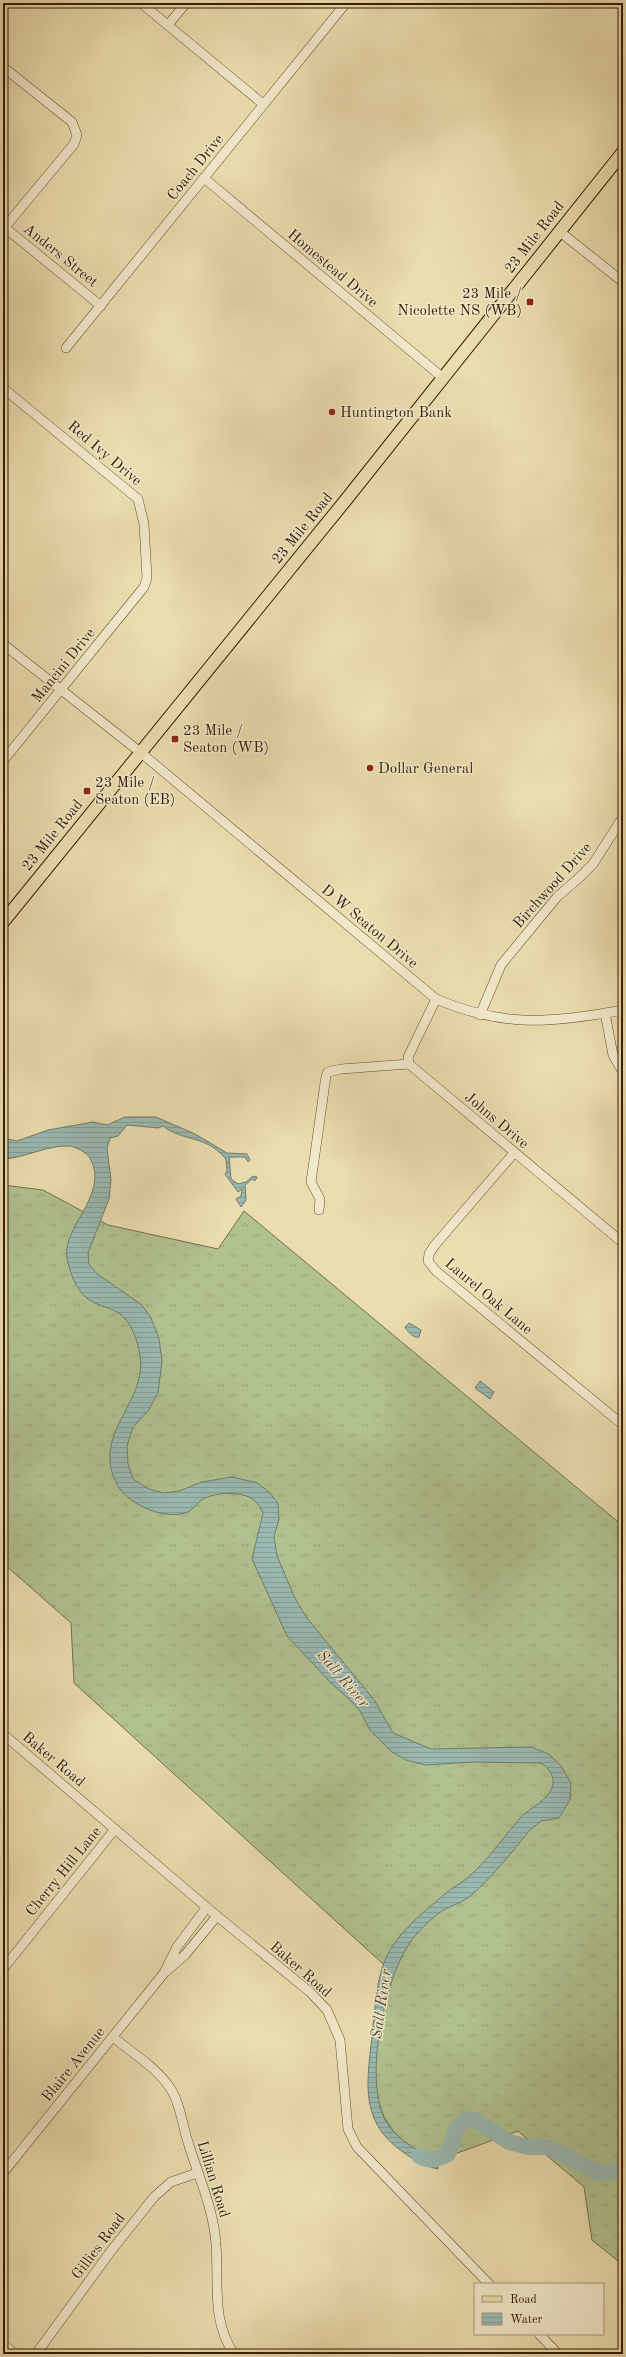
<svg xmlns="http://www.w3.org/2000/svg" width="626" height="2357" viewBox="0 0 626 2357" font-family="'Old Standard TT',serif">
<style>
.grass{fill:url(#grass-tufts);stroke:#727048}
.water{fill:url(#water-rules);stroke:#717b6b}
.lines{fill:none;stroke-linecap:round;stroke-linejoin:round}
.river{stroke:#9abab3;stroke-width:16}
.minor-casing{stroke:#624d2c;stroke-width:10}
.major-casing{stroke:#341d00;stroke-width:14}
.minor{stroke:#f2e9cb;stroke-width:9}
.major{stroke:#ebddaf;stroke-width:12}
.poi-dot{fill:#8f2418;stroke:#f2e9cb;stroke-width:1.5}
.labels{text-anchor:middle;stroke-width:3;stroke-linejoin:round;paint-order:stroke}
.street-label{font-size:15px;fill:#341d00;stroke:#f2e9cb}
.poi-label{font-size:15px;fill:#341d00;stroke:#f2e9cb;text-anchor:start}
.water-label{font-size:16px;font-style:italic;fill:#534c36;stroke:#f2e9cb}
</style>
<defs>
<pattern id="grass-tufts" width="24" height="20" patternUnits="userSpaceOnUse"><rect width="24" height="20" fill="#b1c290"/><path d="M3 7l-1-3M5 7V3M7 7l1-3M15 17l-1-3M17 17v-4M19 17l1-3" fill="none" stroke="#99a67a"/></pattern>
<pattern id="water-rules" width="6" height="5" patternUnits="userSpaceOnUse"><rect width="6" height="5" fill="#9abab3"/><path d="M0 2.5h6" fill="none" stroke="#859f98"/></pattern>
</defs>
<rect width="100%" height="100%" fill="#ebddaf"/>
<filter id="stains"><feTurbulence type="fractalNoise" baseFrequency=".005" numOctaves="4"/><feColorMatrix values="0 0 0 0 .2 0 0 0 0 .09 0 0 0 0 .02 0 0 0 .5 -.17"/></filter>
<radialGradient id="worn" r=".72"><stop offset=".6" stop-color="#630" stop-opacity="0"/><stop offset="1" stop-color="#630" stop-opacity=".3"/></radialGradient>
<path class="grass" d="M3,1185L43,1190L108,1225L218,1249L244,1211L623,1526V2265L592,2240L584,2187L518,2131L438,2160C420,2153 400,2142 389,2125C362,2086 381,2014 393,1973L74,1683L71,1623L3,1563Z"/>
<g class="water">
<path d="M125,1117H156L195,1134L227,1153L247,1154L250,1160L248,1162L245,1157H229L231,1179L238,1184L246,1182L253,1176L257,1177L255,1181L252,1179L245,1185L246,1200L241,1207L236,1199L241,1196L242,1189L238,1192L225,1174L227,1171L226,1159C205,1134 183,1142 163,1126L158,1128L127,1125L118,1136L110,1138L107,1148L111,1180L109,1199L88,1253L89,1264L96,1273L142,1305L151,1318L159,1339L162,1361L158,1393L148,1411L133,1427L127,1446L128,1464L133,1479L149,1489L164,1493L179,1491L202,1482L232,1477L258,1483L270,1493L278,1503L279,1519L274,1537L277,1556L295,1598L307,1618L375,1701L393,1733L431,1749L531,1747L549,1754L561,1766L571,1783L570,1800L559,1818L541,1821L530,1830C511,1853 492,1878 469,1897C460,1904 448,1906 439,1913C431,1919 422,1928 415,1936C385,1970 360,2087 389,2126C401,2142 420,2153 438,2160V2169C424,2166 414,2160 403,2152C355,2119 369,2074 373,2026C376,2000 377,1967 394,1944C409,1923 429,1907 450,1890C459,1884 469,1878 476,1870C493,1853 506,1834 521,1817C531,1807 546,1802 552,1788C556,1778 549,1768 541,1763L473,1762L425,1765L406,1760L392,1752L370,1730L360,1711L351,1701L330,1682L287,1636L252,1559L263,1513C261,1509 258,1503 254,1500C242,1491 218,1492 205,1498C198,1501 194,1509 188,1512C166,1521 129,1505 118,1486C89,1434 147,1405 140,1356C138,1341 131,1320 117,1312C108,1307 96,1305 88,1299C76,1290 69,1271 67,1257C62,1227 110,1194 90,1158C86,1152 76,1147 69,1146C47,1145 25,1158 3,1159V1138L17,1141L48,1130L93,1122L107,1125Z"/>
<path d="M409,1323L421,1330L419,1337C414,1339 408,1332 405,1327Z"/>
<path d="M480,1381L494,1392L490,1399L475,1388Z"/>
</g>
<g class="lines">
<path class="river" d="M419,2156C429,2162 438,2160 448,2154L456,2129L465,2119L475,2120L509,2142L528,2147H548L599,2173L620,2171L623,2169"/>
<g class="minor-casing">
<g id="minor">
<path d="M141,3L263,104"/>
<path d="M168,25L186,3"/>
<path d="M3,67L72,122L77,135L74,144L5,227"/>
<path d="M204,178L443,378"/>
<path d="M3,226L101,306"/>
<path d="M559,231L623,282"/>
<path d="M66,348L346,3"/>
<path d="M3,388L138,499L144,524L147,578L144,587L3,761"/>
<path d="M3,644L140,752L436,999C504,1028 553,1023 623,1010"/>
<path d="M436,999L408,1057L409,1064L623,1243"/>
<path d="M605,1013L613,1055L623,1072"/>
<path d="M480,1015L501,965L557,897L580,877L593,864L623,817"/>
<path d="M514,1153L434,1246L429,1254L428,1261L436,1271L623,1425"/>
<path d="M319,1210L320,1199L311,1182L326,1076L328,1072L341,1069L409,1064"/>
<path d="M3,1734L217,1916L310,1992L327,2010L340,2040L348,2129L357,2147L489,2284"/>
<path d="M207,1907L177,1947L164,1973L185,1955L217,1916"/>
<path d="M3,1969L115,1829"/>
<path d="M113,2037C131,2052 154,2066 168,2085C179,2099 182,2122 187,2139C197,2173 214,2209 216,2245C219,2283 211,2320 234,2354"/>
<path d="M3,2173L164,1973"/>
<path d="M539,2334L558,2354"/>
<path d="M3,2344L15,2354"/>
<path d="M36,2354L111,2251L154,2197L171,2182L197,2173"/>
</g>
</g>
<g class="major-casing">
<path id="major" d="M3,922L345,501L623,152"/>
</g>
<use href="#minor" class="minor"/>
<use href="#major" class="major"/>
</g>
<g class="poi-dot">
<rect x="526" y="298" width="8" height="8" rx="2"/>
<circle cx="332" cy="412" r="4"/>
<rect x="171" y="735" width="8" height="8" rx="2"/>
<circle cx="370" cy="768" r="4"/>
<rect x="83" y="787" width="8" height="8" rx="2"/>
</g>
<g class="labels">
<g class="street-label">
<text transform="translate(195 167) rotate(-51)" y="5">Coach Drive</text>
<text transform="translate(534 237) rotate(-52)" y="5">23 Mile Road</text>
<text transform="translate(61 255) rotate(39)" y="5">Anders Street</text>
<text transform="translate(333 268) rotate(40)" y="5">Homestead Drive</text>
<text transform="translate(105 453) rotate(40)" y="5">Red Ivy Drive</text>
<text transform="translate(302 528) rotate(-51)" y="5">23 Mile Road</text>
<text transform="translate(63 665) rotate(-51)" y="5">Mancini Drive</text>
<text transform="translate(52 835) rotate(-51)" y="5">23 Mile Road</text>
<text transform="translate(552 885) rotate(-48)" y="5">Birchwood Drive</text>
<text transform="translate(370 926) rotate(40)" y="5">D W Seaton Drive</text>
<text transform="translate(497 1120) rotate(40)" y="5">Johns Drive</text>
<text transform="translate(489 1296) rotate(40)" y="5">Laurel Oak Lane</text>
<text transform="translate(54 1759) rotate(40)" y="5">Baker Road</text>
<text transform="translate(63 1871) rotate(-51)" y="5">Cherry Hill Lane</text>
<text transform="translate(301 1969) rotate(41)" y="5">Baker Road</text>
<text transform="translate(73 2064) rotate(-51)" y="5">Blaire Avenue</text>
<text transform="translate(214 2179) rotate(73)" y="5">Lillian Road</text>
<text transform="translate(98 2246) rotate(-53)" y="5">Gillies Road</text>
</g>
<g class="poi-label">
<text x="522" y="298" text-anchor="end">23 Mile /<tspan x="522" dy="17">Nicolette NS (WB)</tspan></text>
<text x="340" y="417">Huntington Bank</text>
<text x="183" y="735">23 Mile /<tspan x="183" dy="17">Seaton (WB)</tspan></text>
<text x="378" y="773">Dollar General</text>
<text x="95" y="787">23 Mile /<tspan x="95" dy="17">Seaton (EB)</tspan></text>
</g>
<g class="water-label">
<text transform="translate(344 1678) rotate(49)" y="6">Salt River</text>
<text transform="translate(380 2004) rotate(-82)" y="6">Salt River</text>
</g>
</g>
<rect width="626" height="2357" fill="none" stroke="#ebddaf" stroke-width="16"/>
<rect x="4" y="4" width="618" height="2349" fill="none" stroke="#341d00" stroke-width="2"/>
<rect x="8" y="8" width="610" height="2341" fill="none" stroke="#341d00"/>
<rect x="474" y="2283" width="130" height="52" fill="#f2e9cb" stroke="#a6977a"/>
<rect x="482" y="2296" width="20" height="6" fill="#ebddaf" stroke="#a6977a"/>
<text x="510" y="2303" font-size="12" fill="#341d00">Road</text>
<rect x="482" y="2313" width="20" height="12" fill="url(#water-rules)" stroke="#a6977a"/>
<text x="510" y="2323" font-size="12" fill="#341d00">Water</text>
<rect width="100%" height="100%" filter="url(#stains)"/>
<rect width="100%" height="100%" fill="url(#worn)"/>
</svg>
